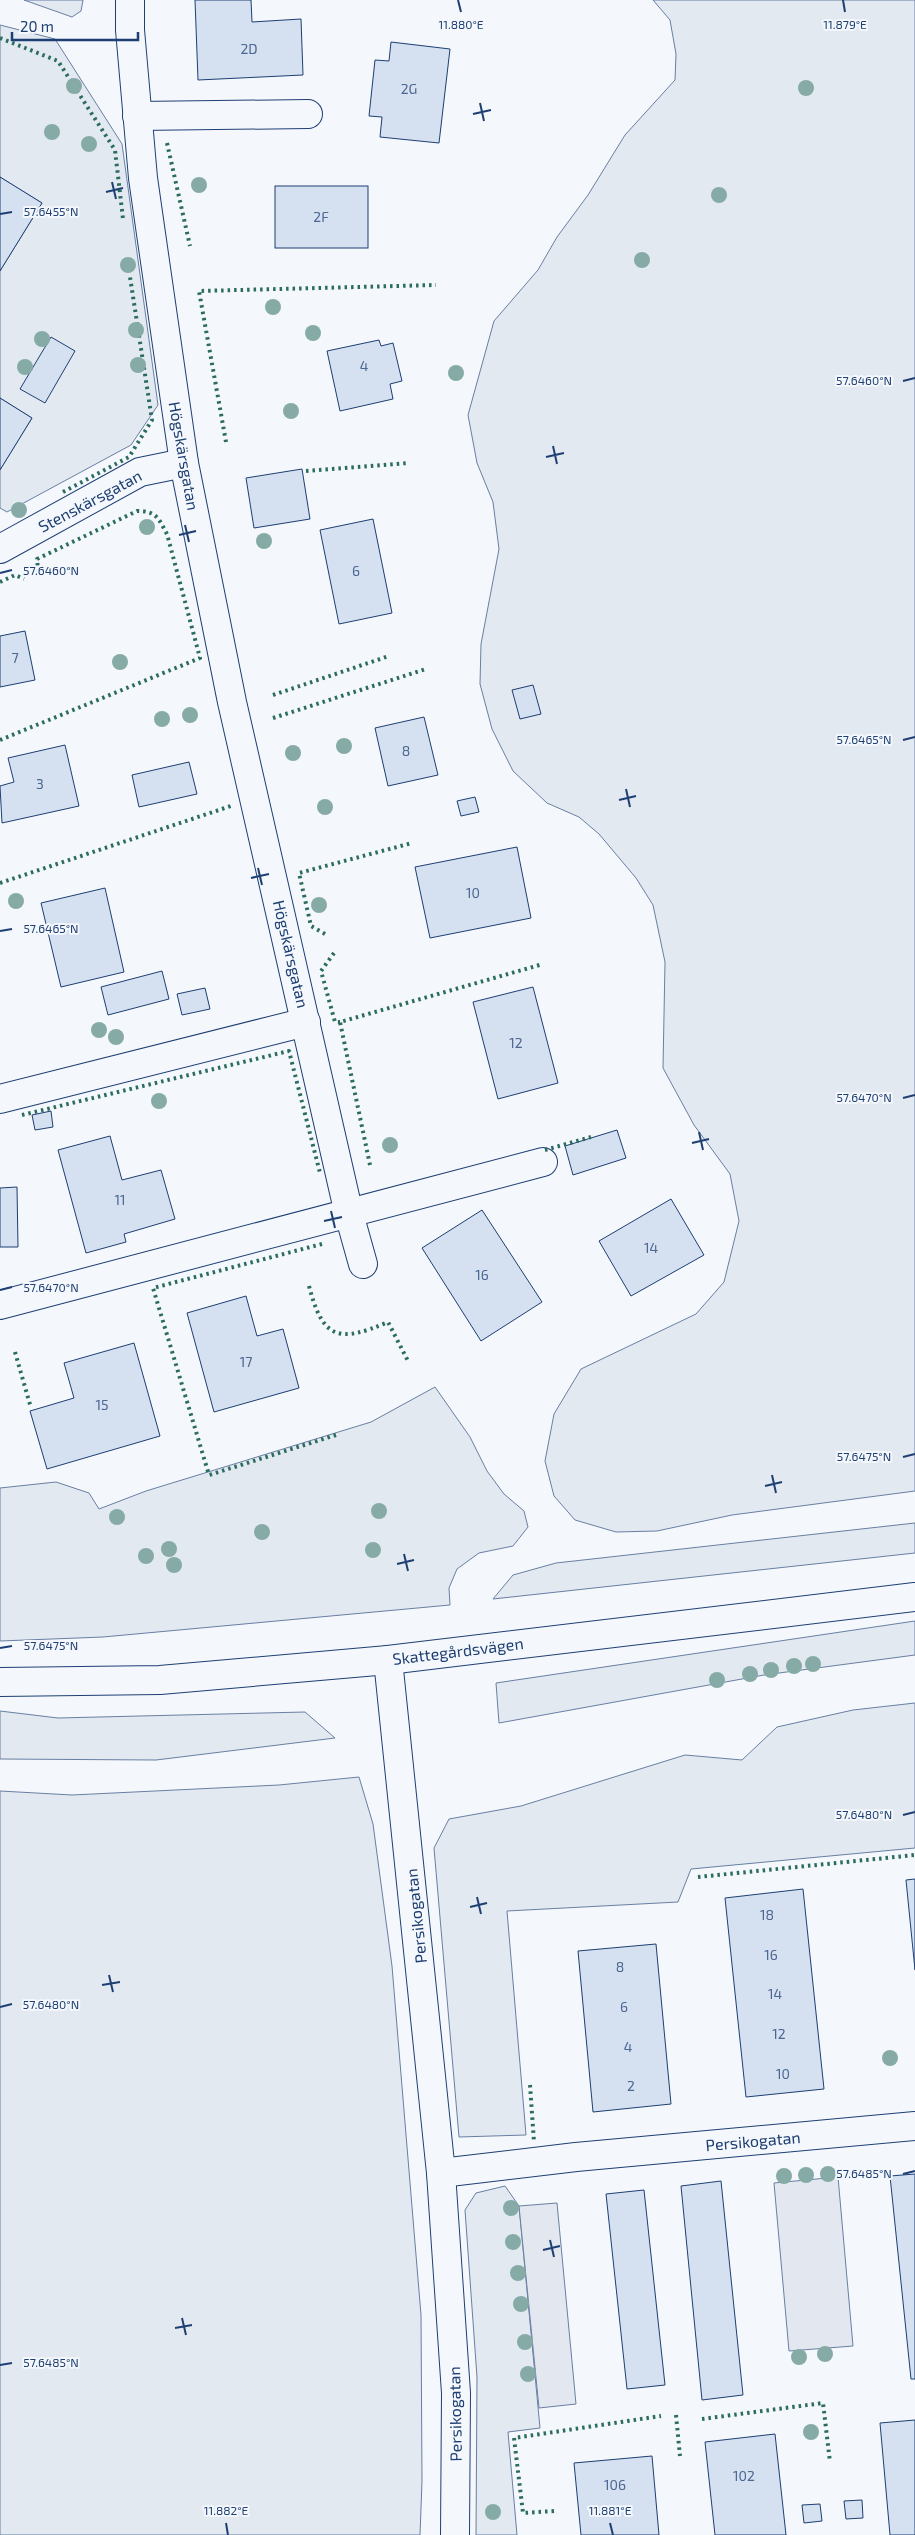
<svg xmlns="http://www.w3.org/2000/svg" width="915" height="2535" viewBox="0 0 915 2535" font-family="'Exo 2',sans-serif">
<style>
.green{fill:#e3e9f0;stroke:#687fa3}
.parking{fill:#e3e8f0;stroke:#687fa3}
.building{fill:#d5e0f0;stroke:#1d3f73}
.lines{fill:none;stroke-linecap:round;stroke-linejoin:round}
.minor-casing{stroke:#1d3f73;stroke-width:30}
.minor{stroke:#f4f7fb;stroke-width:28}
.hedge{stroke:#2c6c60;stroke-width:4;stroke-dasharray:2.5 4;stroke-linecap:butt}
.tree{fill:#86aba6}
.ticks{fill:none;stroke:#1d3f73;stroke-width:2}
.labels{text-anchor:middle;stroke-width:4;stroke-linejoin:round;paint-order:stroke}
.number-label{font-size:14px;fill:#4b6792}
.street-label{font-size:16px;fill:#1d3f73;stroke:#f4f7fb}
.ticks-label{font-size:12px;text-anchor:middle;fill:#1d3f73;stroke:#f4f7fb;stroke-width:4;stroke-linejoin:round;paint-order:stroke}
</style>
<rect width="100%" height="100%" fill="#f4f7fb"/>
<g class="green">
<path d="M24,0H83L81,11L72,17Z"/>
<path d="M653,0H915V1491L732,1515L657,1531L616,1532L575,1520L554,1496L545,1461L554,1414L581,1369L696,1314L724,1282L739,1221L730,1174L694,1125L663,1068L665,962L653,905L636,878L599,834L579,817L547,803L513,771L492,729L480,684L481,644L499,549L493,502L477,463L468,415L494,321L538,270L557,237L588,195L625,135L675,80L676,54L670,20Z"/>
<path d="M0,25L55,39L122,144L158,405L131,445L7,512L0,508V470L32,418L0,398V271L42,203L0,177Z"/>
<path d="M435,1387L470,1437L487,1471L504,1494L524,1511L528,1527L513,1546L479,1553L457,1569L449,1588L450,1605L103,1637L0,1641V1488L56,1482L89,1493L99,1509L146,1491L371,1422Z"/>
<path d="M915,1523V1553L493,1599L513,1575L556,1563Z"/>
<path d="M915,1621V1655L764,1675L499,1723L496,1683Z"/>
<path d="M915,1703V1848L691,1869L678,1902L507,1911L526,2135L459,2137L434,1848L449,1819L521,1806L685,1755L742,1760L777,1727L853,1710Z"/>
<path d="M0,1711L58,1718L305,1712L335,1738L156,1760L0,1759Z"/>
<path d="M359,1777L373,1824L392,1966L421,2315L422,2481L420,2535H0V1791L72,1795L279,1785Z"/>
<path d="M505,2186L519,2206L540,2428L508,2432L517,2535H476L477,2377L465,2210L476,2193Z"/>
</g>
<g class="parking">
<path d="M838,2177L853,2346L789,2351L774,2183Z"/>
<path d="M557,2203L576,2404L539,2408L519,2206Z"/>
</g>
<g class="building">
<path d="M195,0H251L252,22L301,19L303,75L198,80Z"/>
<path d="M391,42L450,49L439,143L380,137L382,117L369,116L375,60L389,61Z"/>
<path d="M0,177L42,203L0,271Z"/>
<rect x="275" y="186" width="93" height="62"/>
<path d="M51,337L75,351L45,403L20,389Z"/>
<path d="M379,340L381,346L393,343L402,381L390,384L393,399L340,411L327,351Z"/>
<path d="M0,398L32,418L0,470Z"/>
<path d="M302,469L310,519L254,528L246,478Z"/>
<path d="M373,519L392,613L339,624L320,530Z"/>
<path d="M25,631L35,680L0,687V636Z"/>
<path d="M533,685L541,714L520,719L512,690Z"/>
<path d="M424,717L438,775L388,786L375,728Z"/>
<path d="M65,745L79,806L2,823L0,786L14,782L8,758Z"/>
<path d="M189,762L197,794L139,807L132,775Z"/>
<path d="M475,797L479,812L461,816L457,801Z"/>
<path d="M517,847L531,918L430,938L415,867Z"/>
<path d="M105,888L124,972L61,987L41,903Z"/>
<path d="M162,971L169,999L108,1015L101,987Z"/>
<path d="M533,987L558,1083L498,1099L473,1002Z"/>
<path d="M205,988L210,1009L182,1015L177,994Z"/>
<path d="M51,1111L53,1127L35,1130L32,1115Z"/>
<path d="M617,1130L626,1158L573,1175L565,1146Z"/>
<path d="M110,1136L122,1180L161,1170L175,1219L124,1234L126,1242L86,1253L58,1150Z"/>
<path d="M17,1187L18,1247H0V1188Z"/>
<path d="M671,1199L704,1255L631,1296L599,1241Z"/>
<path d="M482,1210L542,1302L481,1341L422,1248Z"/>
<path d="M246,1296L257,1336L283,1329L299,1388L214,1412L187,1313Z"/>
<path d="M134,1343L160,1436L47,1469L30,1411L74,1398L64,1363Z"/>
<path d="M915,1879V1970L906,1880Z"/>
<path d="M803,1889L824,2089L746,2097L725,1898Z"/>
<path d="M656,1944L671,2104L593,2112L578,1951Z"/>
<path d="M915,2174V2379H911L890,2176Z"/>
<path d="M721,2181L743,2395L702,2400L681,2186Z"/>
<path d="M644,2190L665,2385L627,2389L606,2194Z"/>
<path d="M915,2420V2535H890L880,2423Z"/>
<path d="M775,2434L786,2535H715L705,2442Z"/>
<path d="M652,2456L659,2535H581L574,2463Z"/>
<path d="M862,2500L863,2518L846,2519L844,2501Z"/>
<path d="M820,2504L822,2521L804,2523L802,2505Z"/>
</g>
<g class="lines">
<g class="minor-casing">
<g id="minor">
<path d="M130,0V30L143,178L184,463L232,702L349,1214L363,1264"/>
<path d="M137,116L308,114"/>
<path d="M0,549L140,472L184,463"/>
<path d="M0,1099L306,1022"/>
<path d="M0,1305L543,1162"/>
<path d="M388,1660L441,2173L456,2393L455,2535"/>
<path d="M0,1682L160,1680L388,1660L915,1597"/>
<path d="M441,2173L576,2157L915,2126"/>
</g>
</g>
<use href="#minor" class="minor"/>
<g class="hedge">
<path d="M0,38L58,61L115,150L123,219"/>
<path d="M167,143L190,246"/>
<path d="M226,442L199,291L436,285"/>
<path d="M306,471L408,463"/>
<path d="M63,492L129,457L152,420L130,277"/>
<path d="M0,582L15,575L24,579"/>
<path d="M273,695L389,656"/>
<path d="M273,718L426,669"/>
<path d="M0,740L200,658L167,534C158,518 157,511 137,511L37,559L38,570"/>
<path d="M0,883L231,806"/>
<path d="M325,934L311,926L299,873L412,843"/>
<path d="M334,953L321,971L335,1022H340"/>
<path d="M22,1115L289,1051L320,1173"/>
<path d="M545,1150L591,1137"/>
<path d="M370,1165L340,1022L543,964"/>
<path d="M322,1244L153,1288L209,1475L336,1435"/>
<path d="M309,1286C323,1340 339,1343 388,1322L408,1361"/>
<path d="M15,1352L31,1408"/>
<path d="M698,1877L915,1855"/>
<path d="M530,2085L534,2142"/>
<path d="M676,2415L680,2456"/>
<path d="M702,2419L823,2403L830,2462"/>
<path d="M554,2511L523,2513L514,2438L661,2416"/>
</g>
</g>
<g class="tree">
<circle cx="74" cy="86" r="8"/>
<circle cx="806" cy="88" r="8"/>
<circle cx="52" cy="132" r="8"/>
<circle cx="89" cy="144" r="8"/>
<circle cx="199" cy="185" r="8"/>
<circle cx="719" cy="195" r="8"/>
<circle cx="642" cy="260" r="8"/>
<circle cx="128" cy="265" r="8"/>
<circle cx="273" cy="307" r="8"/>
<circle cx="136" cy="330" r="8"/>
<circle cx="313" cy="333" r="8"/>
<circle cx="42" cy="339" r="8"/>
<circle cx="138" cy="365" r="8"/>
<circle cx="25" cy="367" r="8"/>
<circle cx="456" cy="373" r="8"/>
<circle cx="291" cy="411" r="8"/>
<circle cx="19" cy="510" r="8"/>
<circle cx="147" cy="527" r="8"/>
<circle cx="264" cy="541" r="8"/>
<circle cx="120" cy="662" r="8"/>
<circle cx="190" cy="715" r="8"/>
<circle cx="162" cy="719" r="8"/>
<circle cx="344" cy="746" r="8"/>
<circle cx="293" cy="753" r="8"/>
<circle cx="325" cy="807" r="8"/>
<circle cx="16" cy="901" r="8"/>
<circle cx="319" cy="905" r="8"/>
<circle cx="99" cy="1030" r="8"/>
<circle cx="116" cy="1037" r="8"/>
<circle cx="159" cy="1101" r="8"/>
<circle cx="390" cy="1145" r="8"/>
<circle cx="379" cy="1511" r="8"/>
<circle cx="117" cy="1517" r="8"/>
<circle cx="262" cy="1532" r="8"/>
<circle cx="169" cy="1549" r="8"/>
<circle cx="373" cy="1550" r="8"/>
<circle cx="146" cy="1556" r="8"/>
<circle cx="174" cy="1565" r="8"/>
<circle cx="813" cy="1664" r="8"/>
<circle cx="794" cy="1666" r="8"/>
<circle cx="771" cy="1670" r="8"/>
<circle cx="750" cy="1674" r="8"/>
<circle cx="717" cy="1680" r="8"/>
<circle cx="890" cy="2058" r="8"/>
<circle cx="828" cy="2174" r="8"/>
<circle cx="806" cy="2175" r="8"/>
<circle cx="784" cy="2176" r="8"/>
<circle cx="511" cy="2208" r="8"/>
<circle cx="513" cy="2242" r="8"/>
<circle cx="518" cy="2273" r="8"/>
<circle cx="521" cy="2304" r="8"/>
<circle cx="525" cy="2342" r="8"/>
<circle cx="825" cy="2354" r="8"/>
<circle cx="799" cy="2357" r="8"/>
<circle cx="528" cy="2374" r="8"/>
<circle cx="811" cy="2432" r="8"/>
<circle cx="493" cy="2512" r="8"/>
</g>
<path class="ticks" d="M458,0L461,12M843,0L845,12M480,103L484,121M473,114L491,110M112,182L116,199M106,192L123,188M0,214L12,212M903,381L915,378M553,446L557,464M546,457L564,453M185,525L189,542M179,535L196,531M0,573L12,570M903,740L915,737M626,789L630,807M619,800L636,796M258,868L262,885M251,878L269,874M0,931L12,929M903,1098L915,1095M699,1132L703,1150M692,1143L709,1139M331,1211L335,1228M324,1221L342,1217M0,1290L12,1287M903,1457L915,1454M772,1475L776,1493M765,1486L782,1482M404,1554L408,1571M397,1564L414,1560M0,1648L12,1646M903,1815L915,1812M477,1897L481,1914M470,1907L487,1903M109,1975L113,1992M102,1985L120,1982M0,2007L12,2004M903,2174L915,2171M550,2240L554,2257M543,2250L560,2246M182,2318L186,2335M175,2328L192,2325M0,2365L12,2363M226,2523L228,2535M610,2523L613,2535"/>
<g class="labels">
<g class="number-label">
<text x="249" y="54">2D</text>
<text x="409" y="94">2G</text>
<text x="321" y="222">2F</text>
<text x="364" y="371">4</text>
<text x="356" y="576">6</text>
<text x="15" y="663">7</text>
<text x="406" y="756">8</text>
<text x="40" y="789">3</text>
<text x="473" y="898">10</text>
<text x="516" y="1048">12</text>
<text x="120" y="1205">11</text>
<text x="651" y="1253">14</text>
<text x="482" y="1280">16</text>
<text x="246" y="1367">17</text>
<text x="102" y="1410">15</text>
<text x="767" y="1920">18</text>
<text x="771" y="1960">16</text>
<text x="620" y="1972">8</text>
<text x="775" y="1999">14</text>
<text x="624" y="2012">6</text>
<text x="779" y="2039">12</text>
<text x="628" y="2052">4</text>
<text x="783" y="2079">10</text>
<text x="631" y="2091">2</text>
<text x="744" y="2481">102</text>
<text x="615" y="2490">106</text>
</g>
<g class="street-label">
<text transform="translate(184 456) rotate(80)" y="6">Högskärsgatan</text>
<text transform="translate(90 501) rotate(-28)" y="6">Stenskärsgatan</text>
<text transform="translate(291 954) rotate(77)" y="6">Högskärsgatan</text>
<text transform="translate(458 1651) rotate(-7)" y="6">Skattegårdsvägen</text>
<text transform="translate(416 1916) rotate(-96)" y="6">Persikogatan</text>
<text transform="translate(753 2141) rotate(-5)" y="6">Persikogatan</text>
<text transform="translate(455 2414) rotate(-91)" y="6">Persikogatan</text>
</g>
</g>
<g class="ticks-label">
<text x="461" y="29">11.880°E</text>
<text x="845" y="29">11.879°E</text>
<text x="51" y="216">57.6455°N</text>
<text x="864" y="385">57.6460°N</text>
<text x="51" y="575">57.6460°N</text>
<text x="864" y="744">57.6465°N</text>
<text x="51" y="933">57.6465°N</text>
<text x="864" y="1102">57.6470°N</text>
<text x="51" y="1292">57.6470°N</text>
<text x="864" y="1461">57.6475°N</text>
<text x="51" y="1650">57.6475°N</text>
<text x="864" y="1819">57.6480°N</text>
<text x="51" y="2009">57.6480°N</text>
<text x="864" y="2178">57.6485°N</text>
<text x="51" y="2367">57.6485°N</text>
<text x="226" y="2515">11.882°E</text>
<text x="610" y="2515">11.881°E</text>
</g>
<path d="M12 32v8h126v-8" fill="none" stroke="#1d3f73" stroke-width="2.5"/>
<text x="20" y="32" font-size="15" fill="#1d3f73" stroke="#f4f7fb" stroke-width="4" paint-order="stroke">20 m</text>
</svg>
